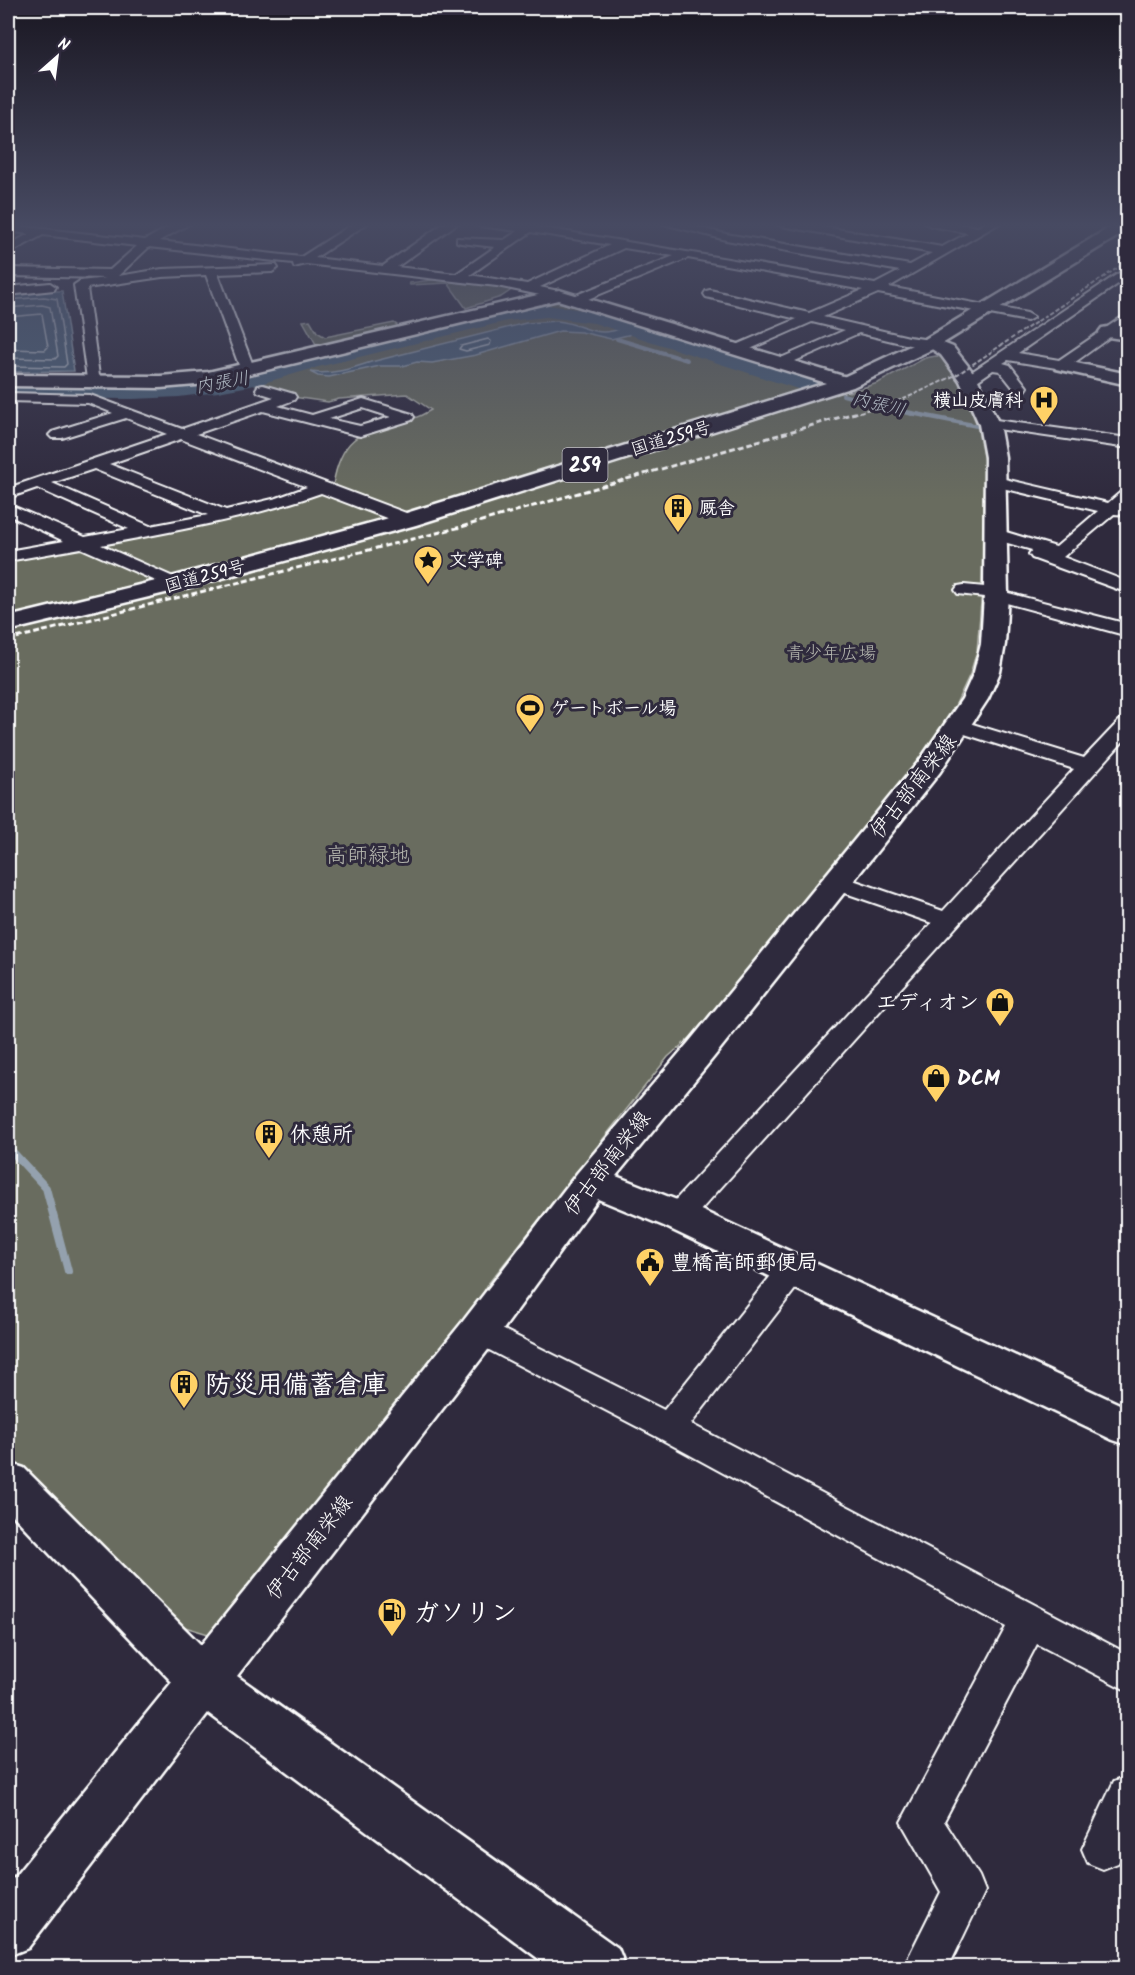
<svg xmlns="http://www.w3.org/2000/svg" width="1135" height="1975" viewBox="0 0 1135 1975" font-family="Kalam,'Klee One',sans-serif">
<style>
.green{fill:#696c5e;stroke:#b4b6ae;stroke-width:1.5}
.water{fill:#4d6278;stroke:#94a1ae;stroke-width:1.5}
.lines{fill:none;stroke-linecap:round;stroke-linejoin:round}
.shore{stroke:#b8c0c9;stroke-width:1.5}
.stream-far2{stroke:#94a1ae;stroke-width:4}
.stream-far1{stroke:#94a1ae;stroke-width:4.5}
.stream{stroke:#94a1ae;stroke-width:8}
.river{fill:#4d6278;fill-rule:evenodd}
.street-casing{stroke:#fff;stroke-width:4}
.secondary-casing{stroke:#fff;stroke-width:5}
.highway-casing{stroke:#fff;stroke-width:5}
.street{fill:#2f2a3d;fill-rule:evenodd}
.secondary{fill:#2f2a3d;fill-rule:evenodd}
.highway{fill:#2f2a3d;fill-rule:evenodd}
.rail-far1{stroke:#fff;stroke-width:2;stroke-dasharray:4.5 2;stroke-linecap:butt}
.rail{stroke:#fff;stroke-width:3;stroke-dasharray:6 3;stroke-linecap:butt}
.labels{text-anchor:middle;stroke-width:6;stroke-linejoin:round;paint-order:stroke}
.far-water-label{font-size:18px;font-style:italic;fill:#afb8c2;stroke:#2f2a3d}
.far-poi-label{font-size:18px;font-weight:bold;fill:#fff;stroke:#2f2a3d;text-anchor:start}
.far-street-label{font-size:18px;fill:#fff;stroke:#2f2a3d}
.far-park-label{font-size:18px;fill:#b4b6ae;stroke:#2f2a3d}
.shield{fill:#2f2a3d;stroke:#c1bfc5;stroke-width:1.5}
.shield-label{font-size:20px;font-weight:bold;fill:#fff}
.street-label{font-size:21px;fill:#fff;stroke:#2f2a3d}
.park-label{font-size:21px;fill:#b4b6ae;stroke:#2f2a3d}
.poi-label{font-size:21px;font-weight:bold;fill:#fff;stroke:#2f2a3d;text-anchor:start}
.near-poi-label{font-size:26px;font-weight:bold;fill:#fff;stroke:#2f2a3d;text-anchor:start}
</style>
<rect width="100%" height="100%" fill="#2f2a3d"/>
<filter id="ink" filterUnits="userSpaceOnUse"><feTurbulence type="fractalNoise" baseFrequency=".0167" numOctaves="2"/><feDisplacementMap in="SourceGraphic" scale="12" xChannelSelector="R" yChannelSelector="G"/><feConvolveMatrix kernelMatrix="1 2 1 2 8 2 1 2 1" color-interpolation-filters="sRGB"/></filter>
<g filter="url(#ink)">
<g class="green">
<path d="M439,279L513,289L501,297L466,308L448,283L410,285L409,283Z"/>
<path d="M552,302L562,303L849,392L878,383L925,358L936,356L945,358L957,375L972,407L970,408L977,425L985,467L982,590L977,651L970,674L955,706L957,710L908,778L691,1037L668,1057L488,1284L466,1326L218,1637L175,1624L8,1455V558L321,490L333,485C345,413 386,438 431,410L407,394L339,399L328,402L293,397L250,383L318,362L312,358Z"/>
<path d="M310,320L317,332L325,337L394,323L400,327L317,346L303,321Z"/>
</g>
<g class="water">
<path d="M47,291H62L74,371L8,372V294Z"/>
<path d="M557,321C586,324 592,339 623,328L636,333L611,339L581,332L560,331L476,355L432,363L417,362L403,366H380L329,377L318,376L310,372C332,375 350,369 371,362L526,323Z"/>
</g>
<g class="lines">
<g class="shore">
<path d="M8,300L44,297L57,299L67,364L64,367L8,366"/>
<path d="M8,308L42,305L50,307L58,356L55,359L8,358"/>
<path d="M8,317L42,314L48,347L45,350L8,349"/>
<path d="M488,339L491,341L490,345L466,351L459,349L461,346Z"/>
</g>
<g class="stream-far2">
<path d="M617,339L687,360"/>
<path d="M843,395L912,414"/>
</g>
<path class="stream-far1" d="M906,412L988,428"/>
<path class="stream" d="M8,1147L46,1188L68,1271"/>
<path class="river" d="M547,305L604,313L823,382L826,387L823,392L815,394L807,392L594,323L547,317L507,321L318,367L260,384L218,392L179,397L132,399L8,398V384C78,385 149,389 218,378C248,373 277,364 306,357C384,337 468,313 547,305Z"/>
<g class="street-casing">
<g id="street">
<path d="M176,223H191L159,241L301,257L354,223H368L315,258L383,266L444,223H458L397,267L456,274L495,247L461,243L457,242V238L504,240L518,231L479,226L473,223H538L539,227L875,284L900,271L726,240L660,223H681L726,234L910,265L932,253L781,226L775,223H802L942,247L968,233L931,226L925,223H953L978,227L985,223H1000L889,287L1027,313L1034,317L1027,321L878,293L823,317L909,337L938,341L940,344L938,347L909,345L859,333L779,368L774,367L772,364L774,361L845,330L812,322L741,353H731L729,350L731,347L797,319L706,297L704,294L706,291L710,290L809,313L863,290L688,258L576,304L571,303L570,300L571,297L674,256L624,248L540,287L563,292L565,295L563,298L559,299L497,286L306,264L294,267L293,263L149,247L118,276L162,269L276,265L278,268L272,272L218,274L254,368L247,372L240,368L206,275L162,277L87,288L100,383L98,386H88L74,285L80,281L106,278L8,276V268L110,270L137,246L43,235L8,254V245L29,234L8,231V225L145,240ZM531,232L610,245L527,284L470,275Z"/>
<path d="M1128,267V277L1018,353L1059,360L1128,313V324L1067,368L1062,369L1008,360L1003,363L1010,365L1027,387L1025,390H1015L1000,371L993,370L974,383H964L962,380L964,377Z"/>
<path d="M50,283L56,287L54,290L8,295V287Z"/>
<path d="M263,385L294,394L296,397L294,400L278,406L312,415L363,399L412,414L414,417L412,420L360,436L263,411L196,434L414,516L416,520L414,524H402L321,493C250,518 176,531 101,545L180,580L183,584L180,588L174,589L81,548L8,561V551L64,541L8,515V504L85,537L129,529L37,488L8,498V488L167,434L126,418L62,438H52L49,435L52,432L113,413L88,403L8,401V393L90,395L182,429L274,397L258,392L256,389L258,386ZM363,408L391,417L360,426L329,419ZM181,439L307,487L277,498L226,510L109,464ZM94,469L208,515L150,526L52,483Z"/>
<path d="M989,419L1128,438V448L984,427L981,424L984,421Z"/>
<path d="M996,477L1108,503L1122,491L1128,489V503L1123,507L1128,508L1127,515L1114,514L1063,557L1128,582V593L1032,558L1029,554L1032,550L990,538L987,534L990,530L996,529L1056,547L1098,511L990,485L988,482L990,479Z"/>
<path d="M964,585L985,587L1128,624V636L984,597L958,594L955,590L958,586Z"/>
<path d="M1128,717V736L689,1223L678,1226L667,1223L663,1216L667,1209L932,923L828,887L824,882L828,877L836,875L844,877L943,911L1074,769L952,730L949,726L952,722L959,720L966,722L1084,758L1121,719Z"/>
<path d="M792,1260L803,1263L807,1271L803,1279L691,1424L1128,1654V1691L1037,1644L944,1821L979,1876L985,1891L948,1968H903L941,1892L901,1822L1006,1627L657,1437L468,1339L463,1331L468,1323L479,1319L490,1323L664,1410L781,1263Z"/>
<path d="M1128,1776V1842L1118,1863L1103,1869L1088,1863L1082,1849L1114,1781Z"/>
</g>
</g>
<g class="secondary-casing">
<g id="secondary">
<path d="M559,290L853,379L855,383L853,387H839L558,300L208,384L160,388L8,386V375L160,376L208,372Z"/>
<path d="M1108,327L1128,330V340L1102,336L1099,332L1102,328Z"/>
<path d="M933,339L953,347L976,376L999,424L1005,457L1008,595L1005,644L1000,672L988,699L940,772L713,1058L616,1176L692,1206L1128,1408V1445L1113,1440L664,1226L598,1199L494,1342L237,1676L618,1948L626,1968H551L208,1713L28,1948L8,1956V1885L172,1682L8,1510V1463L24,1468L201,1645L464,1320L578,1172L689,1042L920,760L962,699L974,672L981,644L984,595L985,457L979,424L960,381L941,355L924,344L927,340Z"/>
<path d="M1062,360L1128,374V385L1056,369L1053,365L1056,361Z"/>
</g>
</g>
<g class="highway-casing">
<path id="highway" d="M1117,223H1128V230L937,347L853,387L416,525L182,589L8,631V617L168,578L400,515L839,379L925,339Z"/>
</g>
<use href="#street" class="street"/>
<use href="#secondary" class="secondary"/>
<use href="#highway" class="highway"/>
<path class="rail-far1" d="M853,414L904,399L958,374L1128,261"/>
<path class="rail" d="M8,640L461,527L858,412"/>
</g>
</g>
<linearGradient id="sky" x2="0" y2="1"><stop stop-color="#1a1722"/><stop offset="0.45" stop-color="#474a62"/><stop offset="1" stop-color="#474a62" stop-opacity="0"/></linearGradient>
<rect width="1135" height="500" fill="url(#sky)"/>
<defs>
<g id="hospital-pin" transform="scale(1.5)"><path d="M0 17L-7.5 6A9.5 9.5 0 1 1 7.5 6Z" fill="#ffd166" stroke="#2f2a3d"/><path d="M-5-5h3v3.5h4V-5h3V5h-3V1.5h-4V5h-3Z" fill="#111"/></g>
<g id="building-pin" transform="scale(1.5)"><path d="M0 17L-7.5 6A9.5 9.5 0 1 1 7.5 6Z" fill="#ffd166" stroke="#2f2a3d"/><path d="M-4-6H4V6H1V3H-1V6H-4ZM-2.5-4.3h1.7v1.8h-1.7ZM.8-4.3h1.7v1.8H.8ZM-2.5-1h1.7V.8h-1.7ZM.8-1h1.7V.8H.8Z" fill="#111"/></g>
<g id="sight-pin" transform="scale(1.5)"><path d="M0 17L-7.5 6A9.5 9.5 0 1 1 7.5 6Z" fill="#ffd166" stroke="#2f2a3d"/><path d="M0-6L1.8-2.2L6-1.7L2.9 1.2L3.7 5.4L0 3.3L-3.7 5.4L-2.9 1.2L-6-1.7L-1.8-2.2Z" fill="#111"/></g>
<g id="stadium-pin" transform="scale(1.5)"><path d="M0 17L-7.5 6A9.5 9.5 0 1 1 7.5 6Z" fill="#ffd166" stroke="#2f2a3d"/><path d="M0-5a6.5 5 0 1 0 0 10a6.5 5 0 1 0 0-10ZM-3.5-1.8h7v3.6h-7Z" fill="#111"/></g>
<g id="shop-pin" transform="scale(1.5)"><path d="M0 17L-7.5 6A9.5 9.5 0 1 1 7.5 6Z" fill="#ffd166" stroke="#2f2a3d"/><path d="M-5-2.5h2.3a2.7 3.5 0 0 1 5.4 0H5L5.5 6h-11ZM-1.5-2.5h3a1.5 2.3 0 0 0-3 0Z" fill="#111"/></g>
<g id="civic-pin" transform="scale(1.5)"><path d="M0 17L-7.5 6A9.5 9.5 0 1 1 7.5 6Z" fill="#ffd166" stroke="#2f2a3d"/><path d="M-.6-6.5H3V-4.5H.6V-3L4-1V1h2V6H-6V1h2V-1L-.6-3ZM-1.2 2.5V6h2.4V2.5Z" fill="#111"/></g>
<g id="fuel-pin" transform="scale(1.5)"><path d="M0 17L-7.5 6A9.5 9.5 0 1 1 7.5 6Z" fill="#ffd166" stroke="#2f2a3d"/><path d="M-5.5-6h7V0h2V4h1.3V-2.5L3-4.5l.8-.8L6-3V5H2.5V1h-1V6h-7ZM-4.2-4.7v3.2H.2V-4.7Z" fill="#111"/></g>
</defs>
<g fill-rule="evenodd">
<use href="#hospital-pin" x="1044" y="400"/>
<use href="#building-pin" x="678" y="508"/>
<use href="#sight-pin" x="428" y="560"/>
<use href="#stadium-pin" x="530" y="708"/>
<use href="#shop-pin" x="1000" y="1002"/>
<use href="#shop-pin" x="936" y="1078"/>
<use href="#building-pin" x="269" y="1134"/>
<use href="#civic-pin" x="650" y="1262"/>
<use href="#building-pin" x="184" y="1384"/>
<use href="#fuel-pin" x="392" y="1612"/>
</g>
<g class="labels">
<g class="far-water-label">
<text transform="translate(222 382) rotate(-10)" y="6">内張川</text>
<text transform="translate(879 404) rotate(14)" y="6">内張川</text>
</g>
<g class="far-poi-label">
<text x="1023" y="406" text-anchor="end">横山皮膚科</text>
<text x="699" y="514">厩舎</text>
<text x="449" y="566">文学碑</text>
<text x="551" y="714">ゲートボール場</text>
</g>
<g class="far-street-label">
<text transform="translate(671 438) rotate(-17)" y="6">国道259号</text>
<text transform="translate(205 576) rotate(-15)" y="6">国道259号</text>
</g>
<g class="far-park-label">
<text x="831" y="659">青少年広場</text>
</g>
<rect class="shield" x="562.5" y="448" width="45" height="34" rx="4.5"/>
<g class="shield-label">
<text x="585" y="472">259</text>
</g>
<g class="street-label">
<text transform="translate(913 786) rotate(-52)" y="7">伊古部南栄線</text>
<text transform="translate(607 1163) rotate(-52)" y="7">伊古部南栄線</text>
<text transform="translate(309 1547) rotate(-52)" y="7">伊古部南栄線</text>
</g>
<g class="park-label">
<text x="368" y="862">高師緑地</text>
</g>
<g class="poi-label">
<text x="979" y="1009" text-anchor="end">エディオン</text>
<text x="957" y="1085">DCM</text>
<text x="290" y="1141">休憩所</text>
<text x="671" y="1269">豊橋高師郵便局</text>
</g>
<g class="near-poi-label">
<text x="205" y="1393">防災用備蓄倉庫</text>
<text x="413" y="1621">ガソリン</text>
</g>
</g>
<rect width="1135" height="1975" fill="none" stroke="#2f2a3d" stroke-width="30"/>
<rect x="15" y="15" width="1105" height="1945" fill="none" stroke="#fff" stroke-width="2" filter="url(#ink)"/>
<g transform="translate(57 57) rotate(28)" stroke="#2f2a3d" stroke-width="4.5" paint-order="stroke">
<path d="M0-4.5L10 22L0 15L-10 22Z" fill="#ffffff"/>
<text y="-9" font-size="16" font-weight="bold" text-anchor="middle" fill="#ffffff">N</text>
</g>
</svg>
